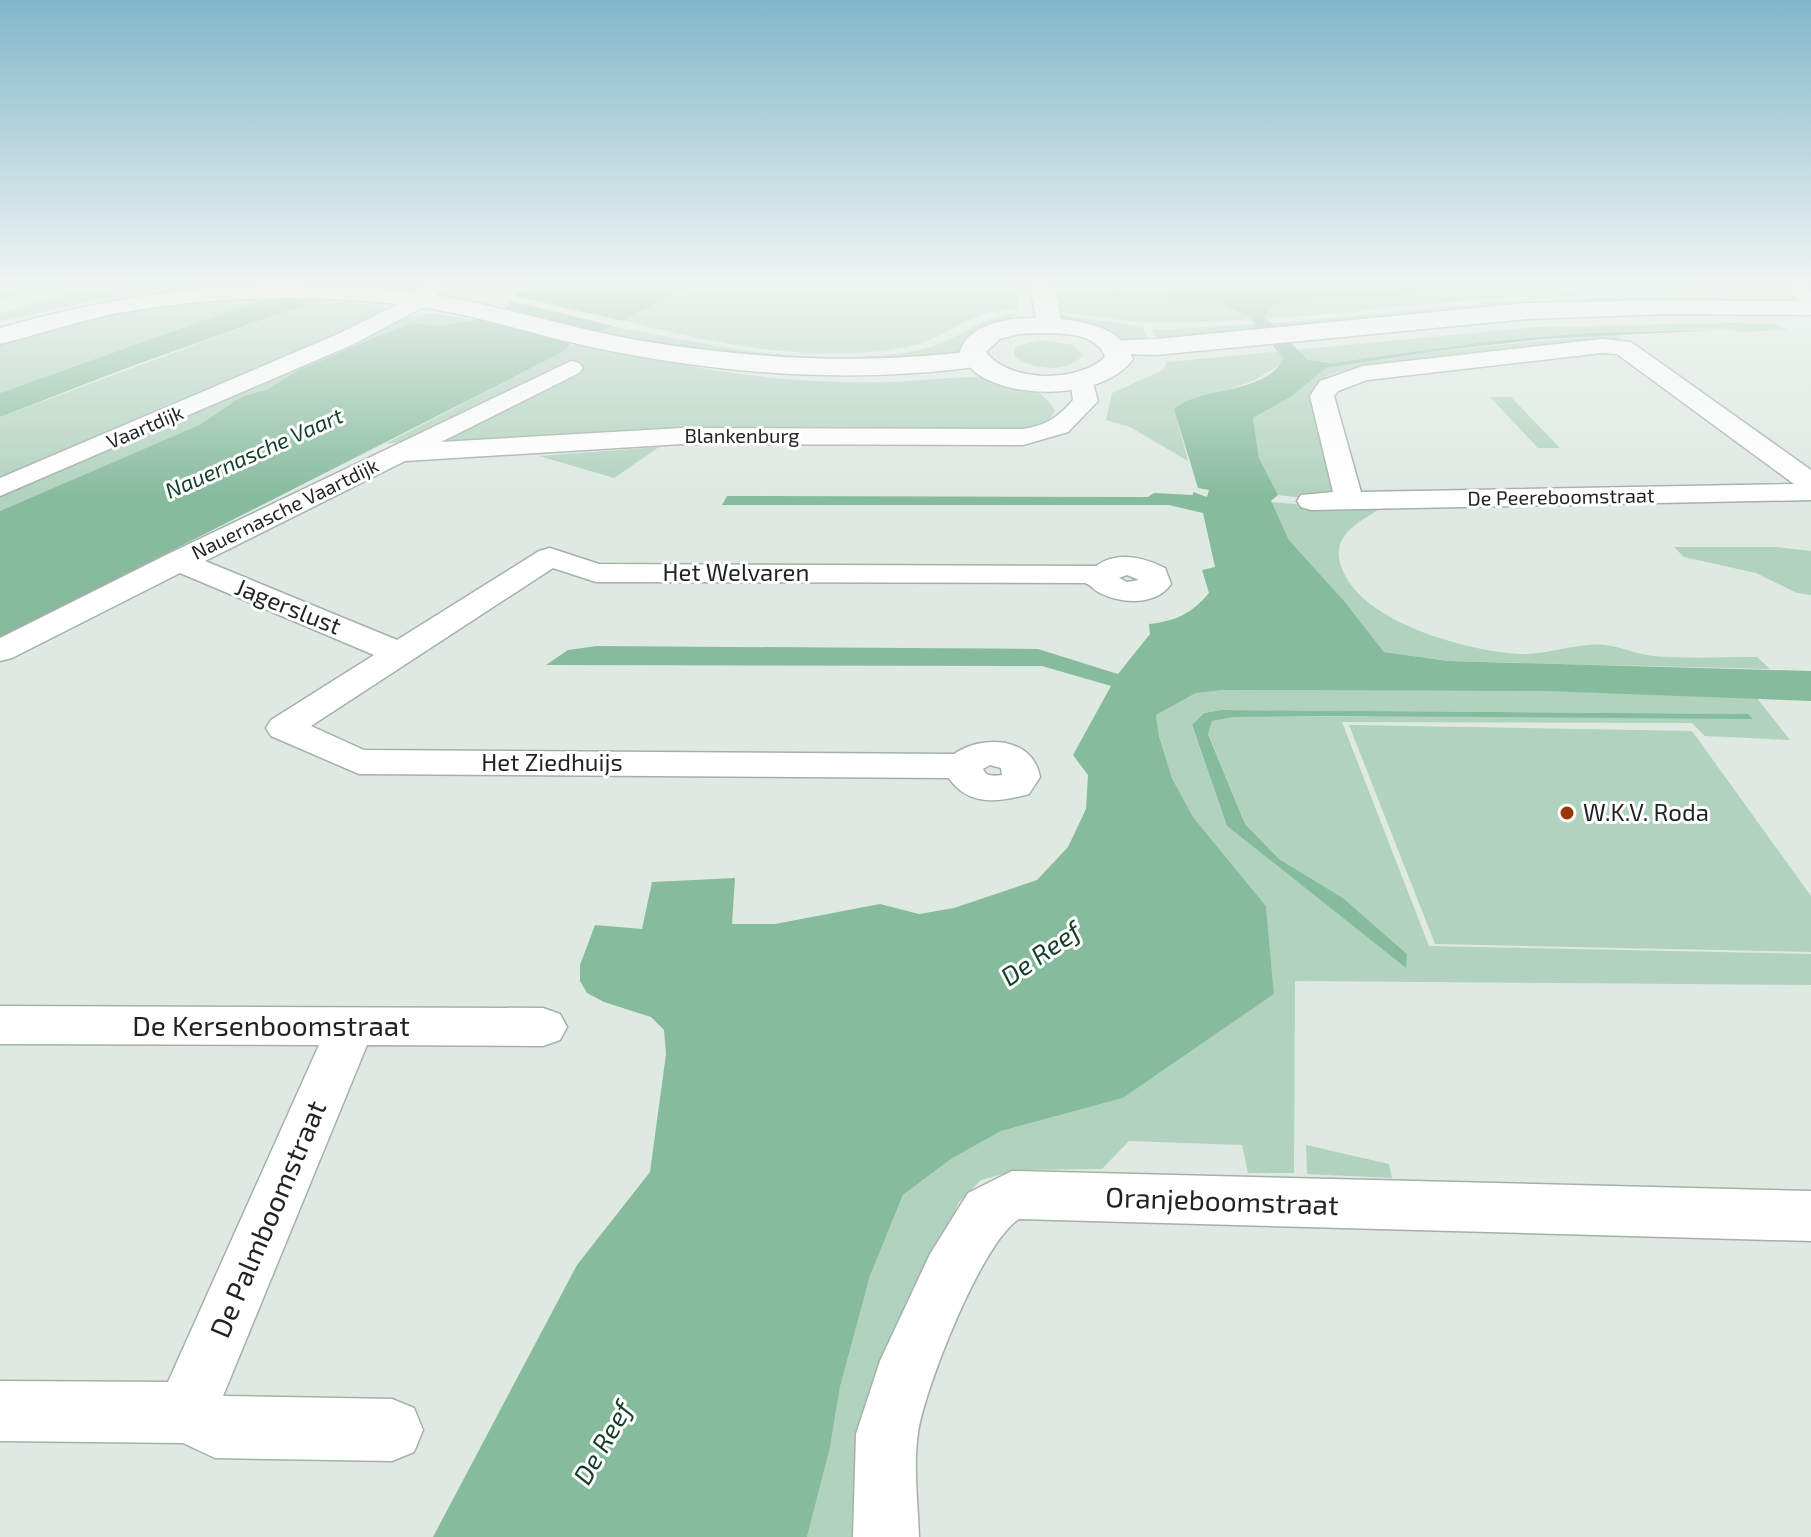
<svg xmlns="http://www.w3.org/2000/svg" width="1811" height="1537" viewBox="0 0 1811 1537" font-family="'Exo 2',sans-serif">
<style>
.green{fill:#b1d2bf;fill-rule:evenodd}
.water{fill:#87bb9e}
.pier{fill:#dee9e2}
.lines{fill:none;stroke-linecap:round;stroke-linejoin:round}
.minor-casing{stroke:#a6b0aa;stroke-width:3}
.tertiary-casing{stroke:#a6b0aa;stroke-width:3}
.secondary-casing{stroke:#a6b0aa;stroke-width:3}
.primary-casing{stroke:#a6b0aa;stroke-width:3}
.trunk-casing{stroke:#a6b0aa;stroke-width:3}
.minor{fill:#fff;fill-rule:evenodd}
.tertiary{fill:#fff;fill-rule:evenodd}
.secondary{fill:#fff;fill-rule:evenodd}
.primary{fill:#fff;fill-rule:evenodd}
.trunk{fill:#fff;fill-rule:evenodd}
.poi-dot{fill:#9a3507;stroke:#fff;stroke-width:3}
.labels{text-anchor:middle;stroke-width:6;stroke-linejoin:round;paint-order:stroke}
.far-street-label{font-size:20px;fill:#1f2321;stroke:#fff}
.far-water-label{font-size:22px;font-style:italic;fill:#143e2a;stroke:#fff}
.street-label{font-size:24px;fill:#1f2321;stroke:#fff}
.poi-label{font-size:24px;fill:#1f2321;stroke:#fff;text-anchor:start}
.water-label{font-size:26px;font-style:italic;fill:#143e2a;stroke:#fff}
.near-street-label{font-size:28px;fill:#1f2321;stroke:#fff}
</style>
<rect width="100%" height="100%" fill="#dee9e2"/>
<g class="green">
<path d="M8,281H101L0,299V293L9,286Z"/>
<path d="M145,281L247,282L129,293L0,321V313L66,295Z"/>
<path d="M702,281H1017V310C1007,310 996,310 987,313C957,323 936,342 902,348C809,364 712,343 622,320Z"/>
<path d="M1049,281H1113L1115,297L1202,299L1219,303L1249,317L1264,313L1274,305L1319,297L1701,285L1741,292L1491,298L1293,317L1184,323L1138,322L1054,311Z"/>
<path d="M1121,281H1209L1172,291L1127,294L1121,293Z"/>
<path d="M1355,281H1696L1699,283L1474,285Z"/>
<path d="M290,297L255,302L0,393V340L55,323L175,301Z"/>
<path d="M1631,297L1671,299L1490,306L1397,314L1286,330L1158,342L1153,330L1290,322L1487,303Z"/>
<path d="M303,298L384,306L381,316L269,365L162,407L0,481V417L306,304Z"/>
<path d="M432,313L475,320L442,326L413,323L378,336L297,371L268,389L241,397L199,425L0,511V494L398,319Z"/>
<path d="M1015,314C1007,329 985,333 971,342C963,347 958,353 949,357L828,362L658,346L599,332L610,326C704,343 798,367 895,354C911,352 927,349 942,343C968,332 986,315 1015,314Z"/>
<path d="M1056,314L1143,327L1149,344C1123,342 1075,332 1056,314Z"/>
<path d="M1732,323L1774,324L1788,330L1739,332L1722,328L1588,333L1485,342L1337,363L1308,360L1280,365L1253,381L1174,408L1188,461L1130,427L1106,420L1112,393L1163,370L1167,362L1537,327Z"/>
<path d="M1615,334L1620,337L1619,340L1358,368C1341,371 1318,374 1312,392L1333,488L1330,492L1312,496L1311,499L1278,495L1259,458L1253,418L1292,396L1326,368L1428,352Z"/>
<path d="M1041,340L1073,345L1083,355C1068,374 1031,370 1014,356L1015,347Z"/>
<path d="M570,345C621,348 670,364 720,371C776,380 833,383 890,382C938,381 1028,361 1055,411L1047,423L1020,430L669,431L662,428L478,439L471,442C441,443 414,439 385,444L559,354Z"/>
<path d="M1490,397H1511L1560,448H1538Z"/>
<path d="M659,447L614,478L539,456Z"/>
<path d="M1271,502L1341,508H1381C1353,526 1325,539 1346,577C1372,625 1469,651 1520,654C1548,655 1578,642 1605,645C1621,647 1637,654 1653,656C1687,659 1723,657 1757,657L1770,669L1448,661L1384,652L1345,602L1289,540Z"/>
<path d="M1674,547H1776L1811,551V595L1797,593L1756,573L1684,557Z"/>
<path d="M1223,690L1545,691L1756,697L1790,740L1705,736L1692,723L1342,722L1429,946L1811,954V985L1295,981L1294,1173H1248L1242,1145L1129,1141L1102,1169L1018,1170L981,1180L959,1202L883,1376L863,1537H807L830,1448L840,1387L870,1276L903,1195L951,1159L1001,1131L1123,1098L1274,994L1266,906L1193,817L1172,778L1159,736L1156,715L1196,693ZM1221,710L1747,714L1234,717L1212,721L1208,733L1245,824L1279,859L1343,898L1407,954L1405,967L1227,826L1192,726L1204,713Z"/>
<path d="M1349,725L1692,731L1811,896V952L1435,944Z"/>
<path d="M1306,1145L1389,1164L1392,1178L1307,1174Z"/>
</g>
<g class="water">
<path d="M319,281H354L303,298L307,304L132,366L0,417V393L255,302C279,299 300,296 321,283Z"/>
<path d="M543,281H702L599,332L592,330L567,343L570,345L559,354L0,638V511L199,425L241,397L268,389L297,371L378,336L413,323L442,326L474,320L503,309L509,305L514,296Z"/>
<path d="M1113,281H1121V293L1127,294L1172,291L1209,281L1474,285L1699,283L1701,285L1319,297L1274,305L1264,317L1308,360L1332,363L1485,342L1588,333L1734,329L1543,339L1428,352L1326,368L1292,396L1253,418L1259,458L1278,495L1271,501L1289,540L1345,602L1384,652L1448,661L1811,671V701L1545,691L1223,690L1196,693L1156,715L1159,736L1172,778L1193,817L1266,906L1274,994L1123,1098L1001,1131L951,1159L903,1195L870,1276L840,1387L830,1448L807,1537H433L577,1265L650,1172L666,1054L664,1030L651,1017L604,1002L587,993L580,981V965L595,925L642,929L652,882L735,878L732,924H775L880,904L919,914L954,908L1037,880L1068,847L1086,809L1088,775L1073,755L1111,686L1042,666L546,665L568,650L597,646L1038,649L1118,674L1150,634L1149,624C1176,621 1191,614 1209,593L1202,570L1215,567L1203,513L1169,505H722L727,496L1148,497L1154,493L1193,495V492L1207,497L1209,490L1198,488L1174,409C1204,385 1262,396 1284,359L1249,317L1219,303L1201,299L1114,297Z"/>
<path d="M1221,710L1748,714L1753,719L1336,716L1234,717L1212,721L1208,734L1245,824L1279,859L1343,898L1407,954L1406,968L1227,826L1192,725L1204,713Z"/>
</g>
<path class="pier" d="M510,295L514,296L627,322L618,327L507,300Z"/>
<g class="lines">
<g class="minor-casing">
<g id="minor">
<path d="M1783,281H1804L1811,291V311L1803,310Z"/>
<path d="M419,294L427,295L430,300L427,305L354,344L0,496V478L338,334Z"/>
<path d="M1602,339L1631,342L1811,470V500L1311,510L1301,507L1297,501L1301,495L1333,492L1310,396L1320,381L1363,366ZM1602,353L1617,354L1794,484L1361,492L1334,396L1338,391L1367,380Z"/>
<path d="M571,361L579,363L583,368L579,373L441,442L682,428L1023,429C1045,426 1059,417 1073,400L1070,381L1073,376H1091L1098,401L1068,432L1023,445L682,444L405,461L205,561L397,640L539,551L550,548L599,564L1096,566C1117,551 1143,557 1165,568L1171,584C1156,606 1122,604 1100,593C1093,590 1092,585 1085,583L596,582L553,568L311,726L364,750L954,754C983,734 1033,737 1040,777L1029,794C1000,802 968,807 949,778L359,774L271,736L266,728L271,720L374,655L180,573L12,658L0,661V638L166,555ZM1127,575L1139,580L1127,582L1119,578ZM990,765L1001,768L1002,775C994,776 986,777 983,769Z"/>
<path d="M0,1006L543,1008L560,1014L567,1027L560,1040L543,1046L367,1045L223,1396L392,1399L414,1408L423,1430L414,1452L392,1461L215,1458L183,1443L0,1441V1381L168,1382L319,1045L0,1044Z"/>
<path d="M1012,1171L1811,1191V1241L1019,1219C982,1242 925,1387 918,1433C913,1466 918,1503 919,1537H853L856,1434L880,1361L930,1254L968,1193Z"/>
</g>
</g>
<g class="tertiary-casing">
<path id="tertiary" d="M423,281H449L428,305H410L407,300Z"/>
</g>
<g class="secondary-casing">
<path id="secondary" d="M1668,300L1811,301V315L1668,314L1526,319L1156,355L1106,353L1102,347L1106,341L1156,339L1526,303Z"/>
</g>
<g class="primary-casing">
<path id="primary" d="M260,284C321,284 382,286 442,296C509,308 575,330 643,341C753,359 864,365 975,351L985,353L989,359L985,365L975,367C848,384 721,374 596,348C537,336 479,315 419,307C314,293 204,295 99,317C66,325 33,336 0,344V328C86,303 171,289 260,284Z"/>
</g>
<g class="trunk-casing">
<path id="trunk" d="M1029,281H1053L1061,319C1091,323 1121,328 1133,359C1105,399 1012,401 975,372C969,367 964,359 960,352C968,323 1010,318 1036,318ZM1019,334C1044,333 1096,328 1105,357C1078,383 1009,383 986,352L1000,339Z"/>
</g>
<use href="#minor" class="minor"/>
<use href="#tertiary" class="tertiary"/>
<use href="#secondary" class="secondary"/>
<use href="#primary" class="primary"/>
<use href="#trunk" class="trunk"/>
</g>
<linearGradient id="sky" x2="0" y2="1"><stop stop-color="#81b7ca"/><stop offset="0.57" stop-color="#f0f5f2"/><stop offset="1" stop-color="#f0f5f2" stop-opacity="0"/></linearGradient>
<rect width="1811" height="496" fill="url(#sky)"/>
<circle class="poi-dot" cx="1567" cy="813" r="8"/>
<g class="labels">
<g class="far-street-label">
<text transform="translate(145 427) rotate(-23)" y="7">Vaartdijk</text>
<text x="742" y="443">Blankenburg</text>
<text transform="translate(1561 497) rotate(-1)" y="7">De Peereboomstraat</text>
<text transform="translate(285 509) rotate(-26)" y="7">Nauernasche Vaartdijk</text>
</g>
<g class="far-water-label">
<text transform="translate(254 453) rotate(-24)" y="8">Nauernasche Vaart</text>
</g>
<g class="street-label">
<text x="736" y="581">Het Welvaren</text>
<text transform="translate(288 607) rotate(22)" y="8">Jagerslust</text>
<text x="552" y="771">Het Ziedhuijs</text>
</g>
<g class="poi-label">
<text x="1583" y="821">W.K.V. Roda</text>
</g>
<g class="water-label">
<text transform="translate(1041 954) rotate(-35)" y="9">De Reef</text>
<text transform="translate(603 1443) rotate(-60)" y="9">De Reef</text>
</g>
<g class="near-street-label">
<text x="271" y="1036">De Kersenboomstraat</text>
<text transform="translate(1222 1201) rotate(2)" y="10">Oranjeboomstraat</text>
<text transform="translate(268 1219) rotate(-67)" y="10">De Palmboomstraat</text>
</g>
</g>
</svg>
